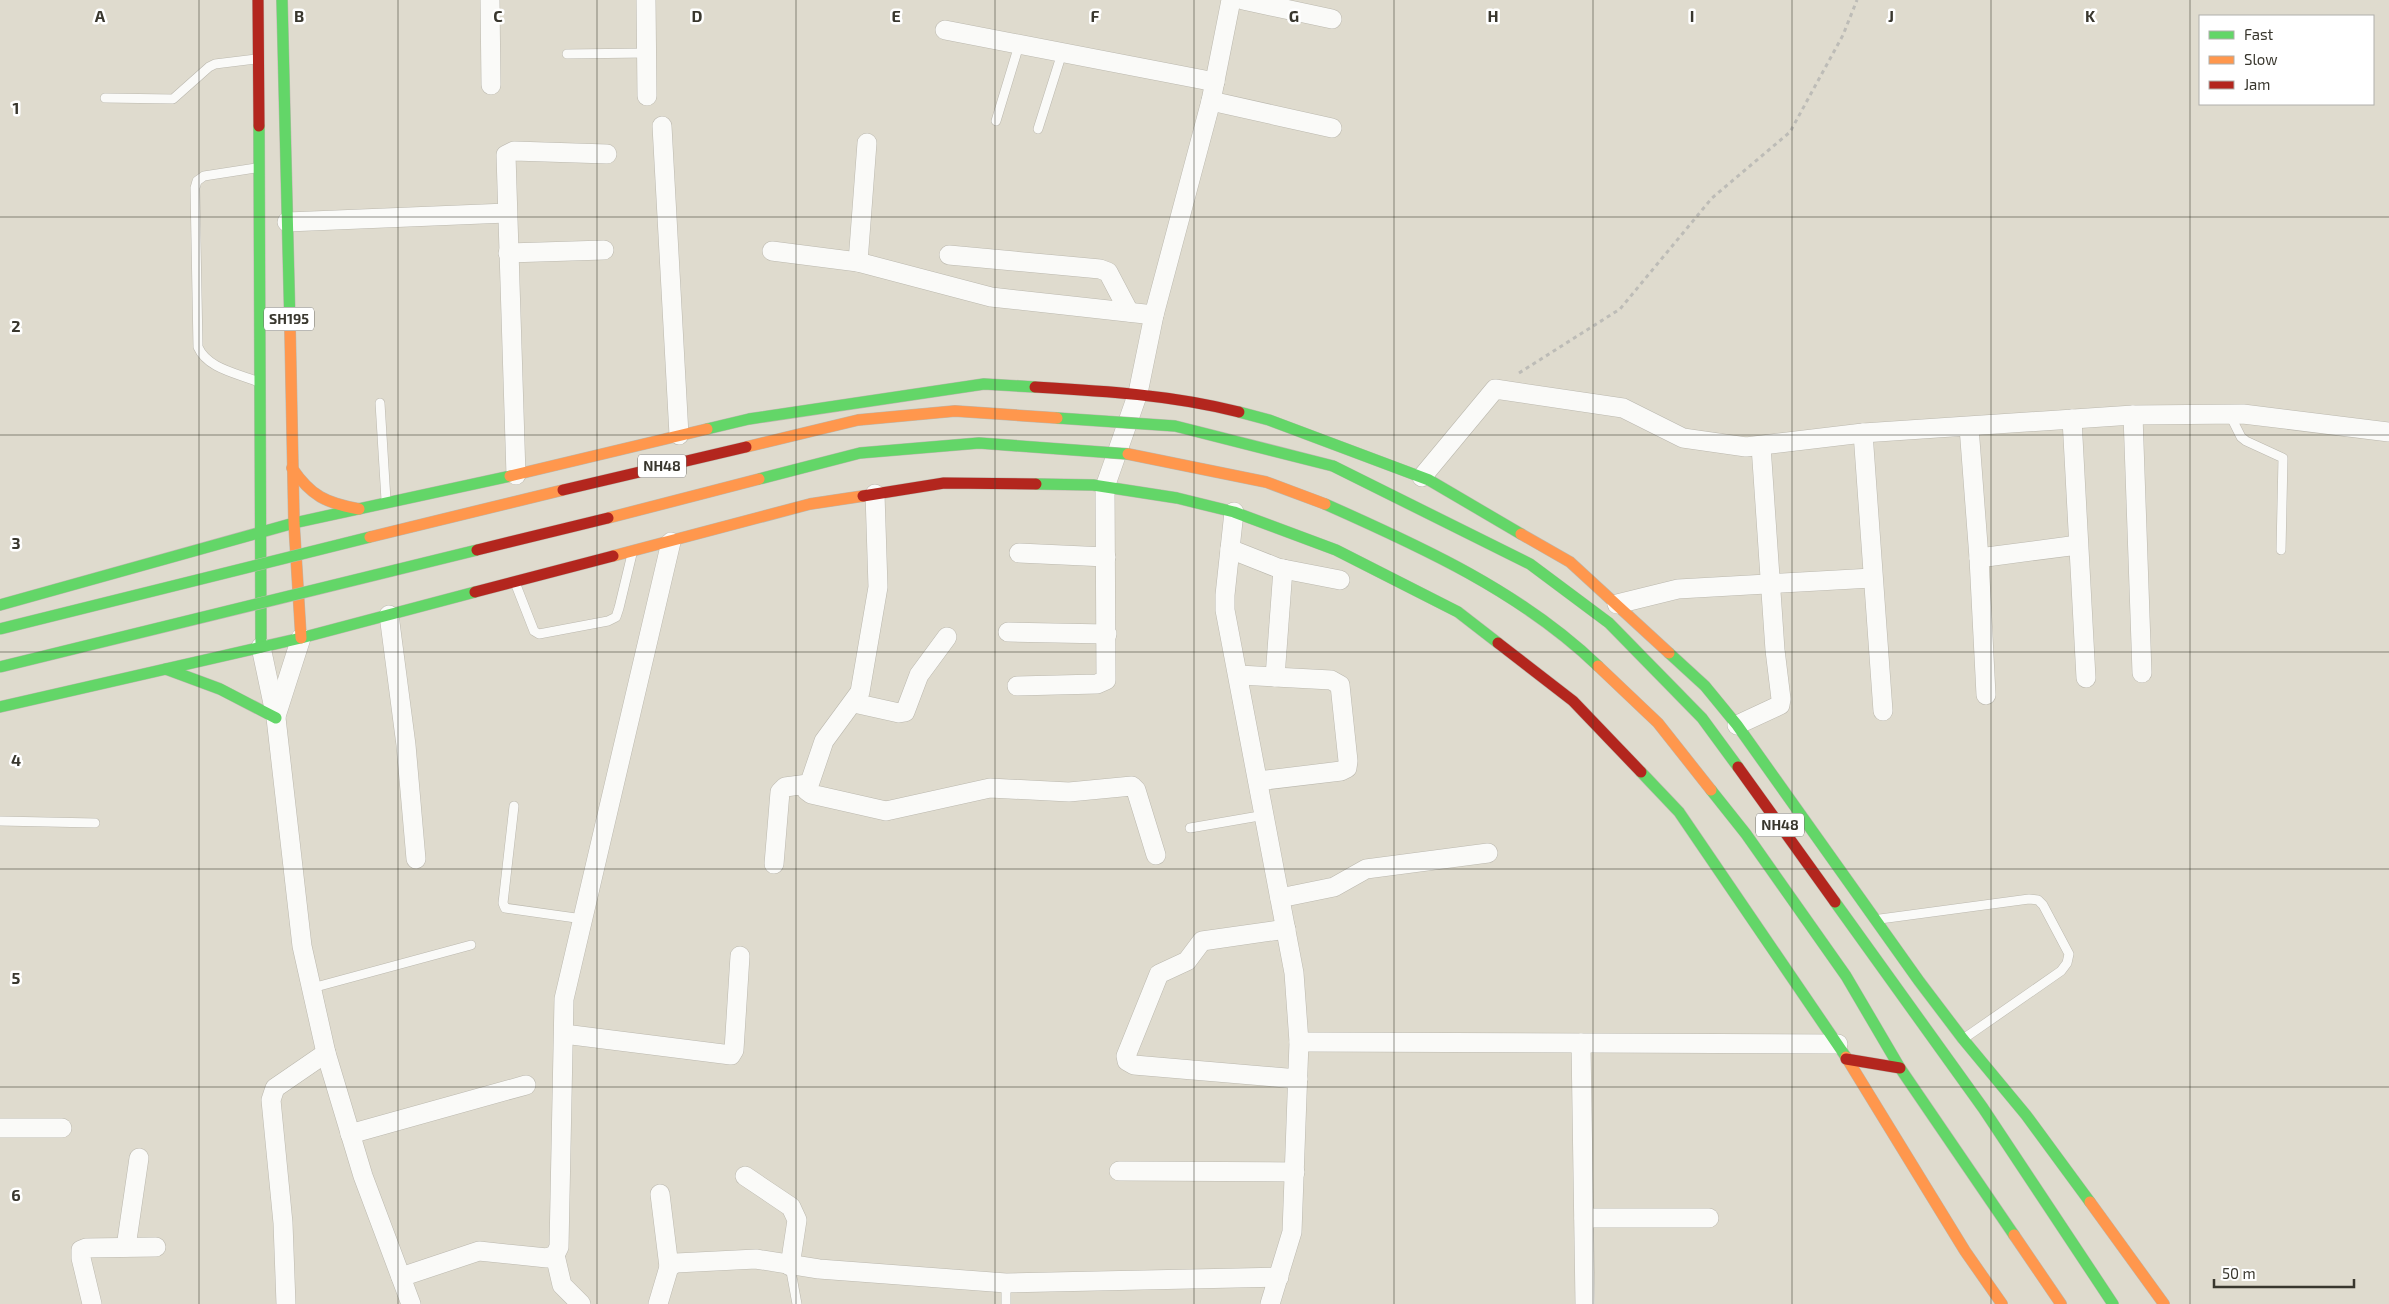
<svg xmlns="http://www.w3.org/2000/svg" width="2389" height="1304" viewBox="0 0 2389 1304" font-family="'Exo 2',sans-serif">
<style>
.lines{fill:none;stroke-linecap:round;stroke-linejoin:round}
.lane-casing{stroke:#bbb8ae;stroke-width:10}
.street-casing{stroke:#bbb8ae;stroke-width:20}
.fast-casing{stroke:#bbb8ae;stroke-width:12}
.slow-casing{stroke:#bbb8ae;stroke-width:12}
.jam-casing{stroke:#bbb8ae;stroke-width:12}
.path{stroke:#bdbcb7;stroke-width:3;stroke-dasharray:4 4;stroke-linecap:butt}
.lane{stroke:#fafaf8;stroke-width:9}
.street{stroke:#fafaf8;stroke-width:19}
.fast{stroke:#63d668;stroke-width:11}
.slow{stroke:#ff974d;stroke-width:11}
.jam{stroke:#b3261e;stroke-width:11}
.fast-bridge-casing{stroke:#bbb8ae;stroke-width:12;stroke-linecap:butt}
.slow-bridge-casing{stroke:#bbb8ae;stroke-width:12;stroke-linecap:butt}
.jam-bridge-casing{stroke:#bbb8ae;stroke-width:12;stroke-linecap:butt}
.fast-bridge{stroke:#63d668;stroke-width:11}
.slow-bridge{stroke:#ff974d;stroke-width:11}
.jam-bridge{stroke:#b3261e;stroke-width:11}
.grid{fill:none;stroke:#39372e;stroke-width:1;stroke-opacity:0.55}
.labels{text-anchor:middle;stroke-width:5;stroke-linejoin:round;paint-order:stroke}
.shield{fill:#fff;stroke:#74736d;stroke-width:1}
.shield-label{font-size:14px;font-weight:bold;fill:#39372e}
.grid-label{font-size:16px;text-anchor:middle;font-weight:bold;fill:#39372e;stroke:#fff;stroke-width:5;stroke-linejoin:round;paint-order:stroke}
</style>
<rect width="100%" height="100%" fill="#dfdbce"/>
<g class="lines">
<g class="lane-casing">
<g id="lane">
<path d="M567,54L646,53"/>
<path d="M105,98L173,99L209,67L215,64L256,59"/>
<path d="M996,121L1019,45"/>
<path d="M1038,129L1062,53"/>
<path d="M256,168L204,176L197,181L195,188L198,347C207,368 236,373 256,381"/>
<path d="M380,403L386,500"/>
<path d="M2230,415L2241,437L2246,441L2283,458L2281,550"/>
<path d="M516,585L534,631L539,634L608,621L616,617L619,608L632,554"/>
<path d="M514,806L503,903L505,908L583,919"/>
<path d="M0,821L95,823"/>
<path d="M1190,828L1265,815"/>
<path d="M1880,919L2029,899L2038,900L2043,905L2069,954L2067,963L2061,971L1966,1037"/>
<path d="M312,988L471,945"/>
<path d="M790,1266L797,1304"/>
<path d="M1006,1304V1283"/>
</g>
</g>
<g class="street-casing">
<g id="street">
<path d="M490,0L491,85"/>
<path d="M646,0L647,96"/>
<path d="M1243,0L1332,19"/>
<path d="M945,30L1215,82"/>
<path d="M1211,101L1332,128"/>
<path d="M662,126L679,435"/>
<path d="M287,222L507,213"/>
<path d="M772,251L858,262L991,297L1154,315"/>
<path d="M508,253L604,250"/>
<path d="M949,255L1100,269L1108,272L1129,312"/>
<path d="M858,262L867,143"/>
<path d="M2133,415L2142,673"/>
<path d="M2072,419L2086,678"/>
<path d="M1969,427L1979,558L1986,695"/>
<path d="M1863,433L1883,711"/>
<path d="M516,475L506,155L514,151L607,154"/>
<path d="M1422,477L1495,389L1623,408L1683,438L1746,447L1863,433L2133,415L2243,414L2389,432"/>
<path d="M875,494L878,587L860,692L824,741L807,791L811,794L886,811L990,788L1069,792L1132,786L1136,790L1156,855"/>
<path d="M1234,512L1225,595V610L1294,973L1299,1042L1292,1232L1270,1304"/>
<path d="M1230,549L1278,568L1340,580"/>
<path d="M1019,553L1106,557"/>
<path d="M1979,558L2078,545"/>
<path d="M1617,604L1678,589L1872,578"/>
<path d="M389,615L406,745L416,859"/>
<path d="M1008,632L1107,634"/>
<path d="M261,647L276,718L302,946L326,1053L363,1176L411,1304"/>
<path d="M1238,675L1331,680L1340,685L1348,761L1347,768L1341,771L1258,781"/>
<path d="M1275,677L1283,569"/>
<path d="M1017,686L1097,684L1106,680L1105,487L1138,393L1154,315L1211,101L1231,0"/>
<path d="M854,703L899,713L905,712L919,675L947,637"/>
<path d="M276,716L301,638"/>
<path d="M1737,725L1780,705L1781,699L1775,650L1761,446"/>
<path d="M774,864L780,792L785,787L808,784"/>
<path d="M1280,898L1334,887L1366,869L1488,853"/>
<path d="M1286,929L1202,941L1187,961L1159,974L1126,1056L1127,1061L1134,1065L1298,1079"/>
<path d="M564,1034L731,1055L734,1050L740,956"/>
<path d="M1299,1042L1838,1044"/>
<path d="M1581,1043L1585,1304"/>
<path d="M0,1128H62"/>
<path d="M350,1134L526,1085"/>
<path d="M1119,1171L1295,1172"/>
<path d="M745,1176L791,1207L797,1220L790,1266"/>
<path d="M660,1194L669,1267"/>
<path d="M1584,1218H1709"/>
<path d="M126,1247L139,1158"/>
<path d="M555,1255L562,1285L581,1304"/>
<path d="M401,1277L479,1251L547,1258L555,1255L559,1247L564,999L671,542"/>
<path d="M92,1304L81,1258V1250L86,1248L156,1247"/>
<path d="M286,1304L283,1223L271,1100L275,1088L326,1053"/>
<path d="M658,1304L669,1267L676,1263L756,1259L819,1269L1006,1283L1279,1277"/>
</g>
</g>
<g class="fast-casing">
<g id="fast">
<path d="M282,0L290,327"/>
<path d="M259,126L261,647"/>
<path d="M1239,412L1269,420L1429,480L1521,534"/>
<path d="M707,429L749,419L984,384L1035,387"/>
<path d="M1333,466L1530,564L1609,623L1702,718L1738,767"/>
<path d="M1036,484L1093,485L1177,498L1234,512L1336,550L1458,612L1498,643"/>
<path d="M1325,504C1422,547 1521,592 1598,666"/>
<path d="M0,605L294,523L510,476"/>
<path d="M1669,653L1705,686L1737,725L1919,981L1963,1039L2026,1115L2090,1202"/>
<path d="M166,669L220,689L276,718"/>
<path d="M0,707L301,638L475,592"/>
<path d="M1641,772L1679,812L1846,1057"/>
<path d="M1711,790L1746,834L1846,976L1900,1068L2014,1235"/>
<path d="M1835,902L1983,1108L2113,1304"/>
</g>
</g>
<g class="slow-casing">
<g id="slow">
<path d="M290,327L294,523L301,638"/>
<path d="M292,468C311,496 326,503 359,509"/>
<path d="M510,476L707,429"/>
<path d="M1521,534L1570,562L1669,653"/>
<path d="M613,556L810,504L863,496"/>
<path d="M1598,666L1658,723L1711,790"/>
<path d="M1846,1057L1965,1251L2002,1304"/>
<path d="M2090,1202L2164,1304"/>
<path d="M2014,1235L2061,1304"/>
</g>
</g>
<g class="jam-casing">
<g id="jam">
<path d="M258,0L259,126"/>
<path d="M1035,387C1104,391 1172,395 1239,412"/>
<path d="M863,496L944,483L1036,484"/>
<path d="M475,592L613,556"/>
<path d="M1498,643L1573,701L1641,772"/>
<path d="M1738,767L1835,902"/>
<path d="M1846,1059L1900,1068"/>
</g>
</g>
<path class="path" d="M1519,373L1620,309L1712,198L1790,132L1843,35L1857,0"/>
<use href="#lane" class="lane"/>
<use href="#street" class="street"/>
<use href="#fast" class="fast"/>
<use href="#slow" class="slow"/>
<use href="#jam" class="jam"/>
<g class="fast-bridge-casing">
<g id="fast-bridge">
<path d="M1057,418L1175,426L1333,466"/>
<path d="M759,479L860,453L979,443L1128,454"/>
<path d="M0,629L370,537"/>
<path d="M0,667L477,550"/>
</g>
</g>
<g class="slow-bridge-casing">
<g id="slow-bridge">
<path d="M746,447L858,420L955,411L1057,418"/>
<path d="M1128,454L1266,482L1325,504"/>
<path d="M608,518L759,479"/>
<path d="M370,537L563,490"/>
</g>
</g>
<g class="jam-bridge-casing">
<g id="jam-bridge">
<path d="M563,490L746,447"/>
<path d="M477,550L608,518"/>
</g>
</g>
<use href="#fast-bridge" class="fast-bridge"/>
<use href="#slow-bridge" class="slow-bridge"/>
<use href="#jam-bridge" class="jam-bridge"/>
</g>
<path class="grid" d="M199,0V1304M398,0V1304M597,0V1304M796,0V1304M995,0V1304M1194,0V1304M1394,0V1304M1593,0V1304M1792,0V1304M1991,0V1304M2190,0V1304M0,217H2389M0,435H2389M0,652H2389M0,869H2389M0,1087H2389"/>
<g class="labels">
<g class="shield">
<rect x="264" y="307.5" width="50" height="23" rx="4"/>
<rect x="638" y="454.5" width="48" height="23" rx="4"/>
<rect x="1756" y="813.5" width="48" height="23" rx="4"/>
</g>
<g class="shield-label">
<text x="289" y="324">SH195</text>
<text x="662" y="471">NH48</text>
<text x="1780" y="830">NH48</text>
</g>
</g>
<g class="grid-label">
<text x="100" y="22">A</text>
<text x="299" y="22">B</text>
<text x="498" y="22">C</text>
<text x="697" y="22">D</text>
<text x="896" y="22">E</text>
<text x="1095" y="22">F</text>
<text x="1294" y="22">G</text>
<text x="1493" y="22">H</text>
<text x="1692" y="22">I</text>
<text x="1891" y="22">J</text>
<text x="2090" y="22">K</text>
<text x="16" y="114">1</text>
<text x="16" y="332">2</text>
<text x="16" y="549">3</text>
<text x="16" y="766">4</text>
<text x="16" y="984">5</text>
<text x="16" y="1201">6</text>
</g>
<rect x="2199" y="15" width="175" height="90" fill="#ffffff" stroke="#b0afab"/>
<rect x="2209" y="31" width="25" height="8" fill="#63d668" stroke="#b0afab"/>
<text x="2244" y="40" font-size="15" fill="#39372e">Fast</text>
<rect x="2209" y="56" width="25" height="8" fill="#ff974d" stroke="#b0afab"/>
<text x="2244" y="65" font-size="15" fill="#39372e">Slow</text>
<rect x="2209" y="81" width="25" height="8" fill="#b3261e" stroke="#b0afab"/>
<text x="2244" y="90" font-size="15" fill="#39372e">Jam</text>
<path d="M2214 1279v8h140v-8" fill="none" stroke="#39372e" stroke-width="2.5"/>
<text x="2222" y="1279" font-size="15" fill="#39372e" stroke="#ffffff" stroke-width="4" paint-order="stroke">50 m</text>
</svg>
